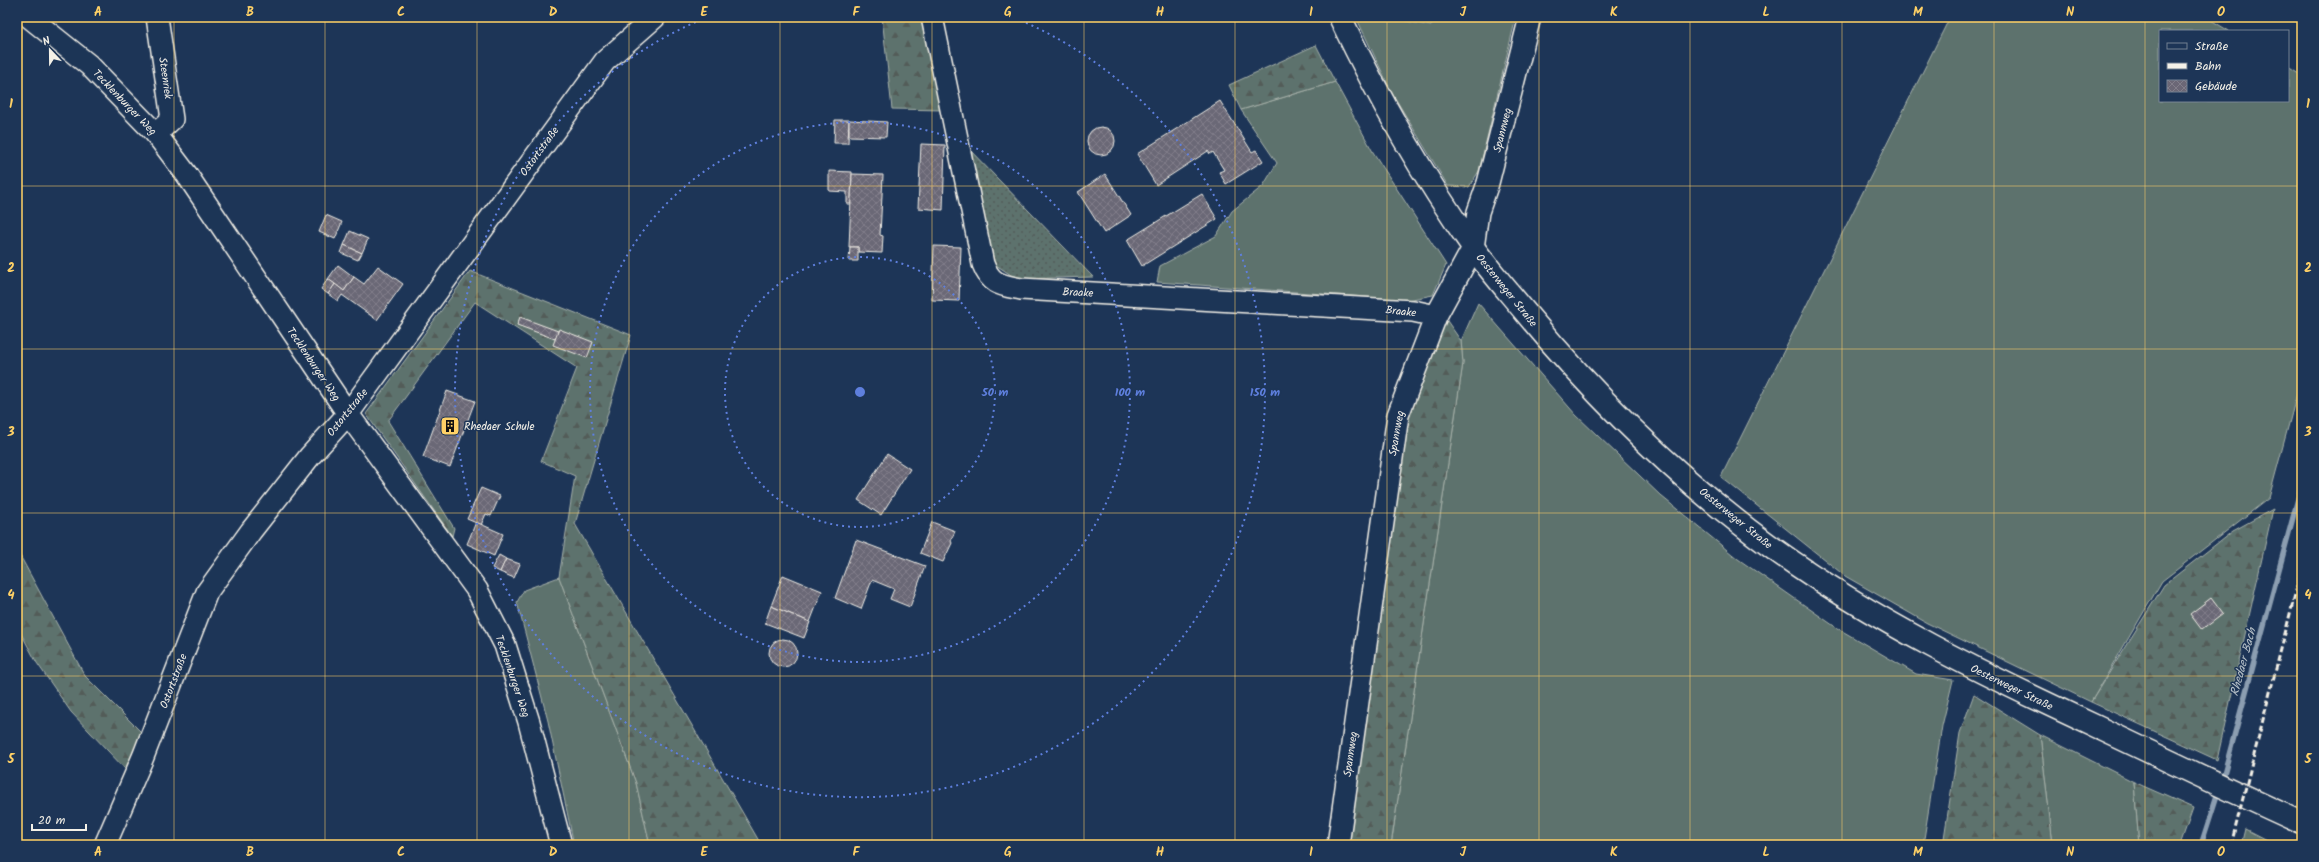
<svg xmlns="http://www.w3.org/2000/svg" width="2319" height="862" viewBox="0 0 2319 862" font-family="Kalam,sans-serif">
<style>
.grass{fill:#5d726d;stroke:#a8b2aa}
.forest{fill:url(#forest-firs);stroke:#a8b2aa}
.garden{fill:url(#garden-dots);stroke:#a8b2aa}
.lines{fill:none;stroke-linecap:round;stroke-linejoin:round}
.stream{stroke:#8c9eb1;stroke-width:5.5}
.building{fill:url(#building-cross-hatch);stroke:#f4f1e8}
.minor-casing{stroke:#f4f1e8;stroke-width:24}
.tertiary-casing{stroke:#f4f1e8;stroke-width:25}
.minor{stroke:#1d3557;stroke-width:21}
.tertiary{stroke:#1d3557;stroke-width:22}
.rail{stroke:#f4f1e8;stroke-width:3;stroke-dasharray:6 3;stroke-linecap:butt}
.grid{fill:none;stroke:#ffd166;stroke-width:1;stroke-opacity:0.55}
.ring{fill:none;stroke:#5e7fdd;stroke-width:2;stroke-dasharray:2 4}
.labels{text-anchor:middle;stroke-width:3;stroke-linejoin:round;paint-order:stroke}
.street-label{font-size:11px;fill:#f4f1e8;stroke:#1d3557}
.poi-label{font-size:11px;fill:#f4f1e8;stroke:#1d3557;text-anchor:start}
.water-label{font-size:12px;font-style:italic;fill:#b7c1c8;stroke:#1d3557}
.centre{fill:#5e7fdd;stroke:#1d3557;stroke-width:2}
.ring-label{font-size:12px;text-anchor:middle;font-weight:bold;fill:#5e7fdd;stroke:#1d3557;stroke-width:3;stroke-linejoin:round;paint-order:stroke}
.neatline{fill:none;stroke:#ffd166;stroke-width:1.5}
.grid-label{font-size:13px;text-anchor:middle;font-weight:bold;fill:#ffd166}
</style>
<defs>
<pattern id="forest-firs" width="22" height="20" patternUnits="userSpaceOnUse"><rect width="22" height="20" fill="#5d726d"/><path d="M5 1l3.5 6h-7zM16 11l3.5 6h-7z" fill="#525b58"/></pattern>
<pattern id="garden-dots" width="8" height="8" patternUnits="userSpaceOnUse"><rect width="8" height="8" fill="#5d726d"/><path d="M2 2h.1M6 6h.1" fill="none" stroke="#525b58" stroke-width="1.8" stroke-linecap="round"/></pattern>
<pattern id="building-cross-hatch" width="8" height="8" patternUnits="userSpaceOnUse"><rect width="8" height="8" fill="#6b6776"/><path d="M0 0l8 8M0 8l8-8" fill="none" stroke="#817d8a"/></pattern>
</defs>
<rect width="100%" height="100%" fill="#1d3557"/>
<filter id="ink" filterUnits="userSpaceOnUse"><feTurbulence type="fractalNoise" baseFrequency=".025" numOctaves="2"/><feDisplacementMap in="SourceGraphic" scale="8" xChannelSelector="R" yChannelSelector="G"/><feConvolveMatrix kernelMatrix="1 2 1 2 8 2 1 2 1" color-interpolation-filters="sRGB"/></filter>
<g filter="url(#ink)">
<g class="grass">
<path d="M1356,17H1387L1431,26L1436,17H1516L1479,171L1469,187L1448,186L1392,93Z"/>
<path d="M1950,17H2206L2229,31H2160V101H2288V67L2302,76V375L2269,498L2162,581L2091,702L1927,623L1845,576L1721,477Z"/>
<path d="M1335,82L1373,152L1446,265L1433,295L1407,300L1157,282L1160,266L1216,236L1232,211L1263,186L1277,163L1241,110Z"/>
<path d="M1478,303L1576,415L1661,496L1738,559L1837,628L1916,674L1953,680L1942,726L1923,845H1391L1463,363L1461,341Z"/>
<path d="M559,577L636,783L650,845H574L548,721L517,602L524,590Z"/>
<path d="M2040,735L2134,782L2139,845H2053Z"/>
<path d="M2245,829L2276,845H2241Z"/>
</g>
<g class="forest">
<path d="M882,17H924L943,110L892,109Z"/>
<path d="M1316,45L1335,82L1241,110L1229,85Z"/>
<path d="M470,271L631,335L575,524L759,841V845H650L636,783L559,577L575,476L541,461L577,368L475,302L388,421L454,528L452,536L366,414Z"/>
<path d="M1445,318L1461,341L1463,363L1391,845H1349L1407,415Z"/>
<path d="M2273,509L2217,760L2091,702L2164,585L2233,531Z"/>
<path d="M17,550L85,676L143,734L126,770L71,712L37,663L17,626Z"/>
<path d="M1974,694L2040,735L2053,845H1943L1960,733Z"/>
<path d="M2134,782L2193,808L2180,845H2139Z"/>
</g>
<path class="garden" d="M965,145L1093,277L1017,279L987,259Z"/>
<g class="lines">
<g class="stream">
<path d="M2222,781L2302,484"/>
<path d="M2201,845L2219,789"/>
</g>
</g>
<g class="building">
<path d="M1220,101L1252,152L1256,150L1263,161L1226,184L1219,172L1224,170L1213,152L1210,154L1208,151L1156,185L1137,154Z"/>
<path d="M835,120H849L848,143H834Z"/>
<path d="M849,120L887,122L886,137L849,136Z"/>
<circle cx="1101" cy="141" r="14"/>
<path d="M921,144L945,145L943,210L918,208Z"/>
<path d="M829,171L852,172L851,204H847V192L829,191Z"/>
<path d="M852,174L883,175L880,235L883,236L882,253L858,252V247H849Z"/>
<path d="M1105,174L1131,215L1104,233L1078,192Z"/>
<path d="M1202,194L1217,219L1142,266L1127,240Z"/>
<path d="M326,215L342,222L335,239L319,232Z"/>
<path d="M350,231L368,239L362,253L344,245Z"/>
<path d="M344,245L362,253L358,260L341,253Z"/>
<path d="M934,246L961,247L959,301L932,300Z"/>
<path d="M850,247H858V261H849Z"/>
<path d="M338,265L354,277L344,291L328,279Z"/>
<path d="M378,266L403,284L377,320L342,295L338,301L328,294L335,284L344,291L354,277L364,284Z"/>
<path d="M328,279L335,284L328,294L321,289Z"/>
<path d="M520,317L558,331L555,339L517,325Z"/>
<path d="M559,329L593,342L587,358L553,345Z"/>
<path d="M447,391L475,401L450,467L423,457Z"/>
<path d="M887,454L910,469L881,515L858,500Z"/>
<path d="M481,488L500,496L491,516L486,514L481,525L467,519Z"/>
<path d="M476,522L503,534L494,556L467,544Z"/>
<path d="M932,522L955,531L951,541L952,543L943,562L920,553Z"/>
<path d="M856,540L925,566L910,607L890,599L894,589L872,580L861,609L835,598Z"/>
<path d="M499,555L506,559L500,572L492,568Z"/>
<path d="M506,559L520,564L514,578L500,572Z"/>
<path d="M783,575L822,591L810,622L771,606Z"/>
<path d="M2211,598L2223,614L2202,630L2190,614Z"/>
<path d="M771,606L810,622L804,638L765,623Z"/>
<circle cx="783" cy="653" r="14"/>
</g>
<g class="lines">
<g class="minor-casing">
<g id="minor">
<path d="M29,17L89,65L156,134L187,175L348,414L477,590L505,645L529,722L561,845"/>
<path d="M932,17L983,264C991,285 1001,285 1021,289L1413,311L1436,316"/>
<path d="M156,134L172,119L157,17"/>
<path d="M105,845L143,757L207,592L251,531L310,456L348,414L605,61L655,17"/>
<path d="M1338,845L1398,415L1436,316L1473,248L1478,212L1488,183L1530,17"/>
</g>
</g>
<g class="tertiary-casing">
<path id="tertiary" d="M1340,17C1378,97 1422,175 1473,247C1489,270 1508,291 1526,313C1599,401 1681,482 1774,549C1874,621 1985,675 2097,727C2165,759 2233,792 2302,823"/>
</g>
<use href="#minor" class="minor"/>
<use href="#tertiary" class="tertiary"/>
<path class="rail" d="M2231,845L2302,567"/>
</g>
</g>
<path class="grid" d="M174,17V845M325,17V845M477,17V845M629,17V845M780,17V845M932,17V845M1084,17V845M1235,17V845M1387,17V845M1539,17V845M1690,17V845M1842,17V845M1994,17V845M2145,17V845M17,186H2302M17,349H2302M17,513H2302M17,676H2302"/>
<g class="ring">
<circle cx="860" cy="392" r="135"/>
<circle cx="860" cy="392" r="270"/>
<path d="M1015 18A405 405 0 1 1 705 18"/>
</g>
<defs>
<g id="building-square" transform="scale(1)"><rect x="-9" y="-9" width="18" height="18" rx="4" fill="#ffd166" stroke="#1d3557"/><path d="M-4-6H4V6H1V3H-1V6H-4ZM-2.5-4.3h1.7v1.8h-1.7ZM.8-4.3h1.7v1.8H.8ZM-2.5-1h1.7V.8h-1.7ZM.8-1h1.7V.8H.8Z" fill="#111"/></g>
</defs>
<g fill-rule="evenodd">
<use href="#building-square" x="450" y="426"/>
</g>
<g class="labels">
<g class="street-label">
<text transform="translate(166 78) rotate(82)" y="4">Steenriek</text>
<text transform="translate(125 102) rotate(46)" y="4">Tecklenburger Weg</text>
<text transform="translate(1502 130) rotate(-76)" y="4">Spannweg</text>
<text transform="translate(539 151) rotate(-54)" y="4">Ostortstraße</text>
<text transform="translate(1507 290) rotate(51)" y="4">Oesterweger Straße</text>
<text transform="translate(1078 292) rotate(3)" y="4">Braake</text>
<text transform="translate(1401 311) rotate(6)" y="4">Braake</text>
<text transform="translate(314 364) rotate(56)" y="4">Tecklenburger Weg</text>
<text transform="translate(347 412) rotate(-51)" y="4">Ostortstraße</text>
<text transform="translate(1396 433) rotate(-80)" y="4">Spannweg</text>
<text transform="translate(1736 518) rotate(39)" y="4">Oesterweger Straße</text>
<text transform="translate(513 676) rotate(71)" y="4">Tecklenburger Weg</text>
<text transform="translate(173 681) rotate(-69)" y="4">Ostortstraße</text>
<text transform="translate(2012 687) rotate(26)" y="4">Oesterweger Straße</text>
<text transform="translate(1350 754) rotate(-82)" y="4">Spannweg</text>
</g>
<g class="poi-label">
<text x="464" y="430">Rhedaer Schule</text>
</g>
<g class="water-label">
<text transform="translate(2243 662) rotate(-75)" y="4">Rhedaer Bach</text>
</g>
</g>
<circle cx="860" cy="392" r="6" class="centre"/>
<g class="ring-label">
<text x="995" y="396">50 m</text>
<text x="1130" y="396">100 m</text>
<text x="1265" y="396">150 m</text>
</g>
<rect width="2319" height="862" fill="none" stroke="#1d3557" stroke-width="44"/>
<rect x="2159" y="30" width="130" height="72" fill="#1d3557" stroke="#738091"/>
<rect x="2167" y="43" width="20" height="6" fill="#1d3557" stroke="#738091"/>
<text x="2195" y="50" font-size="12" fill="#f4f1e8">Straße</text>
<rect x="2167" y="63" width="20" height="6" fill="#f4f1e8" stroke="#738091"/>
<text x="2195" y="70" font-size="12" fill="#f4f1e8">Bahn</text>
<rect x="2167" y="80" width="20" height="12" fill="url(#building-cross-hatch)" stroke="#738091"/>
<text x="2195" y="90" font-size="12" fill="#f4f1e8">Gebäude</text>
<g transform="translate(50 50) rotate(338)" stroke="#1d3557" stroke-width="3" paint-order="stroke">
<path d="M0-3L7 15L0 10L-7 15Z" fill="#f4f1e8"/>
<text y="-6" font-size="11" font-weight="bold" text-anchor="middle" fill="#f4f1e8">N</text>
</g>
<path d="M32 824v6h54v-6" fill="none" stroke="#f4f1e8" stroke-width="2"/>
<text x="38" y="824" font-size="12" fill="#f4f1e8" stroke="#1d3557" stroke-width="3" paint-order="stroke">20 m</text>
<rect x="22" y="22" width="2275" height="818" class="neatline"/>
<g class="grid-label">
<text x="98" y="16">A</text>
<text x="250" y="16">B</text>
<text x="401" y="16">C</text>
<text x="553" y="16">D</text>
<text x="704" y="16">E</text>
<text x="856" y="16">F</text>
<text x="1008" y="16">G</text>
<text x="1160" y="16">H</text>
<text x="1311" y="16">I</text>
<text x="1463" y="16">J</text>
<text x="1614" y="16">K</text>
<text x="1766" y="16">L</text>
<text x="1918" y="16">M</text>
<text x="2070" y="16">N</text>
<text x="2221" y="16">O</text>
<text x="11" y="108">1</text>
<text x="2308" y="108">1</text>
<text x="11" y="272">2</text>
<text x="2308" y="272">2</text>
<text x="11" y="436">3</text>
<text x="2308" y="436">3</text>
<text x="11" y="599">4</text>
<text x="2308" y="599">4</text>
<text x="11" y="763">5</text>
<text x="2308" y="763">5</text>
<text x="98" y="856">A</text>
<text x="250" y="856">B</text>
<text x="401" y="856">C</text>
<text x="553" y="856">D</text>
<text x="704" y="856">E</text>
<text x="856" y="856">F</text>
<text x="1008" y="856">G</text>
<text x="1160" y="856">H</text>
<text x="1311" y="856">I</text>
<text x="1463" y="856">J</text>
<text x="1614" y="856">K</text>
<text x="1766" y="856">L</text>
<text x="1918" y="856">M</text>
<text x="2070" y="856">N</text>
<text x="2221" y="856">O</text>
</g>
</svg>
